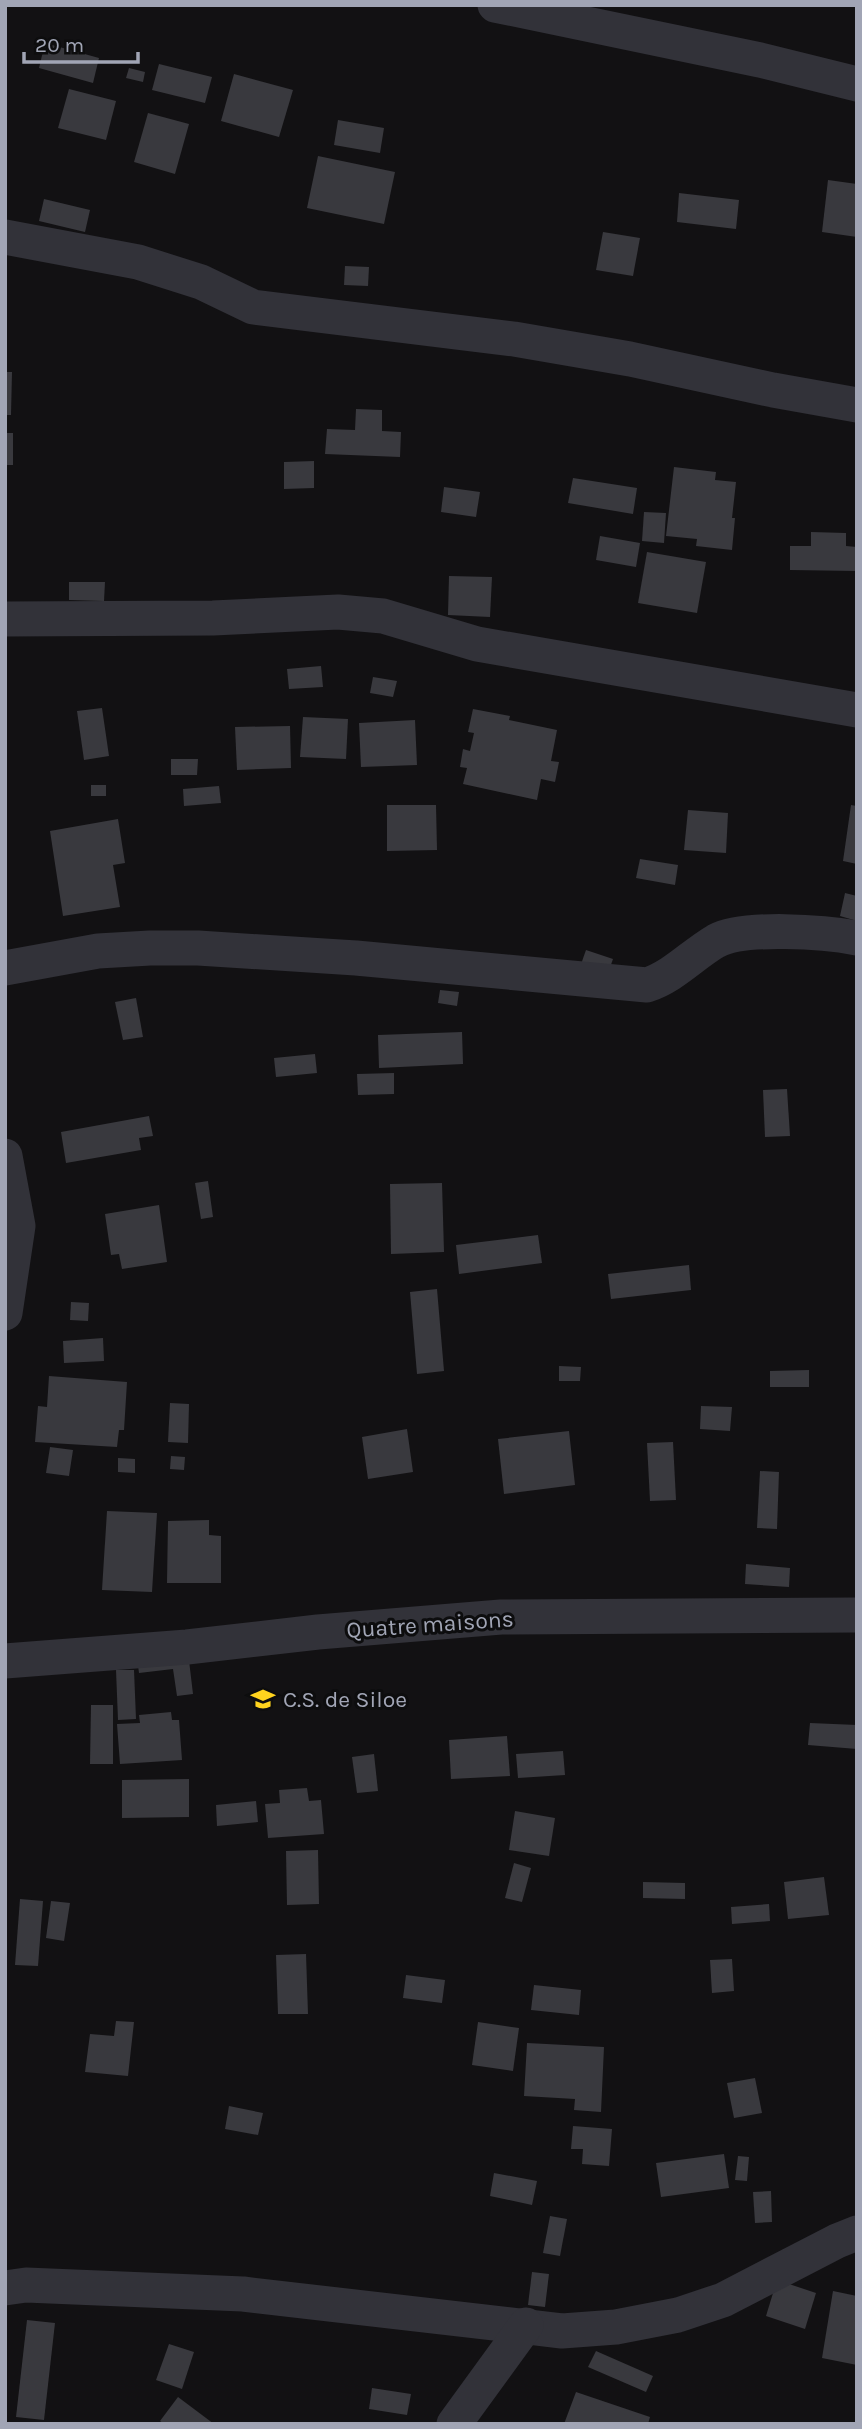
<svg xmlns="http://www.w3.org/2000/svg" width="862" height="2429" viewBox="0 0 862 2429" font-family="Karla,sans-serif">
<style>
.building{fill:#39393e}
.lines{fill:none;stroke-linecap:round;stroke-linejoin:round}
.street{stroke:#323239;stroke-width:35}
.labels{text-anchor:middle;stroke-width:6;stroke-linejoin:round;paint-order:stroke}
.street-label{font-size:23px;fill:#a1a5b5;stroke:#0d0d0e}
.poi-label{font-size:23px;fill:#a1a5b5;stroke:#0d0d0e;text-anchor:start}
</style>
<rect width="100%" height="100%" fill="#121113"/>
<g class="building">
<path d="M45,43L99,58L93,83L39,68Z"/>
<path d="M159,64L212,77L205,103L152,90Z"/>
<path d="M129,68L145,72L143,82L126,78Z"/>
<path d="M234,74L293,90L279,137L221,121Z"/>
<path d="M69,89L116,101L106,140L58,128Z"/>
<path d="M148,113L189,124L175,174L134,162Z"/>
<path d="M338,120L384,128L380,153L334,145Z"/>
<path d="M318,156L395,172L384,224L307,208Z"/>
<path d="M828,180L857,184V237L822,232Z"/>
<path d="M679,193L739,200L736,229L677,222Z"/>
<path d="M44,199L90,210L85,232L39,221Z"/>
<path d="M603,232L640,238L633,276L596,270Z"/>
<path d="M345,266L369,267L368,286L344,285Z"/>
<path d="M5,372H12L11,415H5Z"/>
<path d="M356,409L382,410V431L401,432L400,457L325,454L327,429L355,430Z"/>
<rect x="5" y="433" width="8" height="32"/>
<path d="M314,461V488L284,489V462Z"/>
<path d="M674,467L716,472L715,480L736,482L732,518H735L732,550L696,546L697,539L666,536Z"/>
<path d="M573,478L637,488L633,514L568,503Z"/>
<path d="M444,487L480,492L476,517L441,512Z"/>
<path d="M644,512L666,513L664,543L642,541Z"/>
<path d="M811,532L846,533V546L857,547V571L790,570V546H811Z"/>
<path d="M600,536L640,543L636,567L596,560Z"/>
<path d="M647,552L706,562L697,613L638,603Z"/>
<path d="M449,576L492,577L490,617L448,615Z"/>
<path d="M69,582H105L104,601L69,600Z"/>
<path d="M321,666L323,687L289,689L287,669Z"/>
<path d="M373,677L397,681L393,697L370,693Z"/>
<path d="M102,708L109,756L84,760L77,711Z"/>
<path d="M473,709L510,716L509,720L557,730L551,761L559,762L555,782L541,779L537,800L463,784L467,768L460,767L463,749L470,751L474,733L468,732Z"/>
<path d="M303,717L348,719L346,759L300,757Z"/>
<path d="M415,720L417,765L361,767L359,723Z"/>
<path d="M290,726L291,768L237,770L235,727Z"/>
<path d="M171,759H198L197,775H171Z"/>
<rect x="91" y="785" width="15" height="11"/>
<path d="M219,786L221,803L184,806L183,789Z"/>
<path d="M387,805H436L437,850L387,851Z"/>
<path d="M851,805L857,806V864L843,861Z"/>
<path d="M688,810L728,813L726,853L684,850Z"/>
<path d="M118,819L125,863L113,865L120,907L63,916L50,831Z"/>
<path d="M640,859L678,865L675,885L636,878Z"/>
<path d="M845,893L857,896V921L840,916Z"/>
<path d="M586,950L613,959L607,976L580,967Z"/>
<path d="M440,990L459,992L457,1006L438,1003Z"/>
<path d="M136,998L143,1037L123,1040L115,1002Z"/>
<path d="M462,1032L463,1064L379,1068L378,1035Z"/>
<path d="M315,1054L317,1073L276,1077L274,1058Z"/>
<path d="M394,1073V1094L358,1095L357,1074Z"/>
<path d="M787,1089L790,1136L765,1137L763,1090Z"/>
<path d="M149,1116L153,1136L139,1138L141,1150L66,1163L61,1132Z"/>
<path d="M208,1181L213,1217L201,1219L195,1183Z"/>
<path d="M442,1183L444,1252L391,1254L390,1184Z"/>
<path d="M159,1205L167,1262L122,1269L119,1254L111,1255L105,1214Z"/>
<path d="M538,1235L542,1263L459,1274L456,1245Z"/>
<path d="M689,1265L691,1290L611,1299L608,1274Z"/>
<path d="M437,1289L444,1371L417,1374L410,1292Z"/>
<path d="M71,1302L89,1303L88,1321L70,1320Z"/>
<path d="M103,1338L104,1361L64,1363L63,1341Z"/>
<path d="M559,1366L581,1367L580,1381H559Z"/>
<path d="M809,1370V1387H770V1371Z"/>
<path d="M49,1376L127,1382L124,1430H119L117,1447L35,1442L38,1406L47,1407Z"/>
<path d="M170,1403L189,1404L188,1443L168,1442Z"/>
<path d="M701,1406L732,1407L730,1431L700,1429Z"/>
<path d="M407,1429L413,1472L368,1479L362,1437Z"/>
<path d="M569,1431L575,1485L504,1494L498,1439Z"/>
<path d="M673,1442L676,1500L650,1501L647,1443Z"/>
<path d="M50,1447L73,1450L69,1476L46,1473Z"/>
<path d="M171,1456L185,1457L184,1470L170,1469Z"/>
<path d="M118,1458L135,1459V1473L118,1472Z"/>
<path d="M760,1471L779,1472L777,1529L757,1528Z"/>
<path d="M107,1511L157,1513L152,1592L102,1590Z"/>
<path d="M209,1520V1535L221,1536V1583H167L168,1521Z"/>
<path d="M746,1564L790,1568L789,1587L745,1584Z"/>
<path d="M188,1652L193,1694L177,1696L173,1669L139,1673L137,1658Z"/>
<path d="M116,1670H134L136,1719L118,1720Z"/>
<path d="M91,1705H113V1764H90Z"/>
<path d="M171,1712L172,1720H179L182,1760L120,1764L117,1724L140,1723L139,1715Z"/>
<path d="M810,1723L857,1725V1749L808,1745Z"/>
<path d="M507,1736L510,1776L451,1779L449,1740Z"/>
<path d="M563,1751L565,1775L518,1778L516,1754Z"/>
<path d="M374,1754L378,1791L357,1793L352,1757Z"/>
<path d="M189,1779V1817L122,1818V1780Z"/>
<path d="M307,1788L309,1801L321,1800L324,1834L268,1838L265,1804L280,1803L279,1790Z"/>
<path d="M256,1801L258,1822L217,1826L216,1805Z"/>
<path d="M515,1811L555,1818L549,1856L509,1850Z"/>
<path d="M318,1850L319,1904L287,1905L286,1851Z"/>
<path d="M514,1863L531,1868L522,1902L505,1898Z"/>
<path d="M824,1877L829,1915L788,1919L784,1882Z"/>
<path d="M643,1882L685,1883V1899L643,1898Z"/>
<path d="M20,1899L43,1901L38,1966L15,1965Z"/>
<path d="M51,1901L70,1903L64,1941L46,1938Z"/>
<path d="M769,1904L770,1921L732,1924L731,1907Z"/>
<path d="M306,1954L308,2014H278L276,1955Z"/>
<path d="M732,1959L734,1991L712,1993L710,1960Z"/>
<path d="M406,1975L445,1980L442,2003L403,1998Z"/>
<path d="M534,1985L581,1990L579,2015L531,2010Z"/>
<path d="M116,2021L134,2022L128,2076L85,2072L90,2034L114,2036Z"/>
<path d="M478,2022L519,2028L513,2071L472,2065Z"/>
<path d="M527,2043L604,2047L601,2112L574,2110L575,2099L524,2096Z"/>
<path d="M755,2078L762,2113L734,2118L727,2083Z"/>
<path d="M229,2106L263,2113L258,2135L225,2129Z"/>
<path d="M573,2126L612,2129L609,2166L582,2164L583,2149H571Z"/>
<path d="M724,2154L729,2188L661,2197L656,2163Z"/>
<path d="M738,2156L749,2157L747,2181L735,2180Z"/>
<path d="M494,2173L537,2181L532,2205L490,2196Z"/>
<path d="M771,2191L772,2222L755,2223L753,2192Z"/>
<path d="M550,2216L567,2219L560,2256L543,2253Z"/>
<path d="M532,2272L549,2274L545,2307L528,2305Z"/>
<path d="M777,2280L816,2293L805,2329L766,2316Z"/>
<path d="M833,2291L857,2296V2365L822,2358Z"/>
<path d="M27,2320L55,2323L44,2420L16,2417Z"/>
<path d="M169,2344L194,2352L182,2389L156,2380Z"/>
<path d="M596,2351L653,2376L646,2392L588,2367Z"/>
<path d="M372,2388L411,2394L407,2415L369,2409Z"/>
<path d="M576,2392L650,2417L648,2424H564Z"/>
<path d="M178,2397L214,2424H164L160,2421Z"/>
</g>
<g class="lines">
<g class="street">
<path d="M495,5L760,60L857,84"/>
<path d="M5,237L138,262L201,282L253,307L514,339L630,359L773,390L857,405"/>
<path d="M5,619L213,618L338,612L383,616L477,644L857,710"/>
<path d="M5,968L98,951L150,948H198L356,958L647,985C674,976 692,955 716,941C744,926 825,932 857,938"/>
<path d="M5,1156L18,1226L5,1313"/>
<path d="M5,1661L187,1647L318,1632L501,1617L857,1615"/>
<path d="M5,2288L26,2285L243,2294L562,2331L616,2327L678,2315L723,2300L837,2241L857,2233"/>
<path d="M454,2424L526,2325"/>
</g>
</g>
<defs>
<g id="school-bare" transform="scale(1.89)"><path d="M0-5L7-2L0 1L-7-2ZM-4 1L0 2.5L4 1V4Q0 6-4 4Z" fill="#ffd31e" stroke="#0d0d0e" stroke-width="2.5" paint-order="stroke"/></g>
</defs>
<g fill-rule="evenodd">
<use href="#school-bare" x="263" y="1699"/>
</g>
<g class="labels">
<g class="street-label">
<text transform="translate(430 1624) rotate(-4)" y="8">Quatre maisons</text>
</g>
<g class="poi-label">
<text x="283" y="1707">C.S. de Siloe</text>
</g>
</g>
<rect width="862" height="2429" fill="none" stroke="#a1a5b5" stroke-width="14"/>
<path d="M24 52v10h114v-10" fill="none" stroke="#a1a5b5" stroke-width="3.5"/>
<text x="35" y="52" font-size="21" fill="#a1a5b5" stroke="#0d0d0e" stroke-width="5" paint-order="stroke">20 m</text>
</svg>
